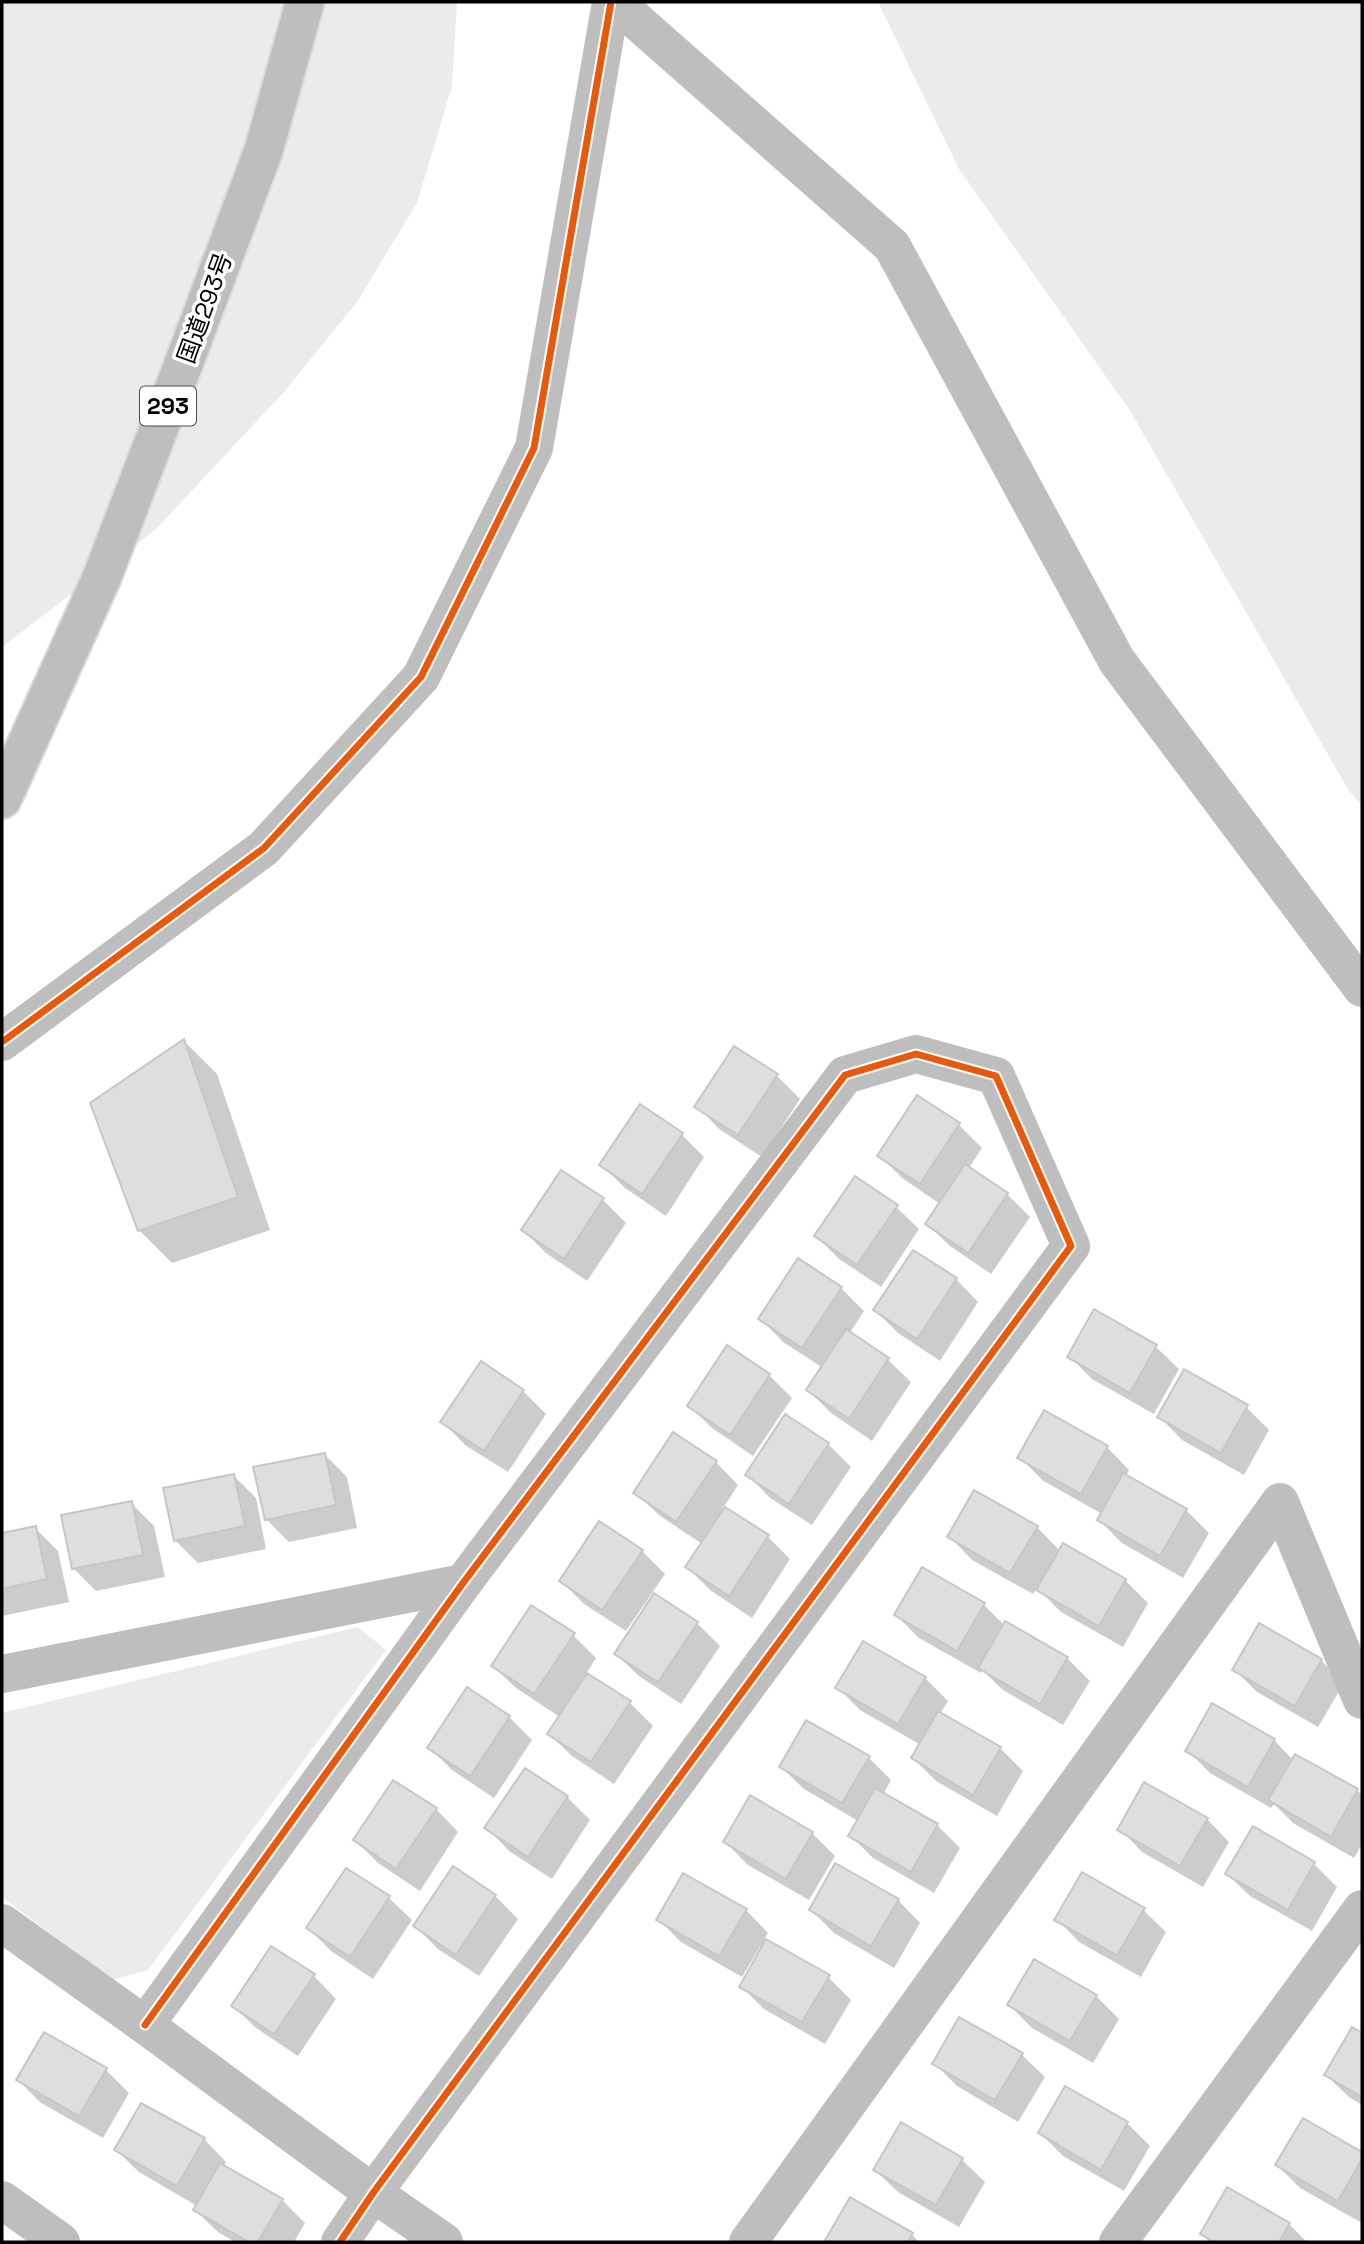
<svg xmlns="http://www.w3.org/2000/svg" width="1364" height="2244" viewBox="0 0 1364 2244" font-family="'Space Grotesk','Noto Sans JP',sans-serif">
<style>
.green{fill:#ebebeb}
.shadow{fill:#0003}
.building{fill:#dedede;stroke:#c6c6c6;stroke-width:2}
.lines{fill:none;stroke-linecap:round;stroke-linejoin:round}
.trunk-casing{stroke:#dbdbdb;stroke-width:42}
.minor{stroke:#bebebe;stroke-width:38}
.tertiary{stroke:#bebebe;stroke-width:38}
.trunk{stroke:#bebebe;stroke-width:38}
.cycleway-casing{stroke:#fff;stroke-width:11}
.cycleway{stroke:#e8590c;stroke-width:7}
.labels{text-anchor:middle;stroke-width:7;stroke-linejoin:round;paint-order:stroke}
.shield{fill:#fff;stroke:#4c4c4c;stroke-width:2}
.shield-label{font-size:23px;font-weight:bold;fill:#000}
.street-label{font-size:24px;fill:#000;stroke:#fff}
</style>
<rect width="100%" height="100%" fill="#fff"/>
<g class="green">
<path d="M2,2H457L452,86L417,203L357,302L284,392L155,530L2,647Z"/>
<path d="M878,2H1362V805L1349,791L1129,409L959,169Z"/>
<path d="M358,1627L386,1650L148,1970L112,1980L2,1897V1713Z"/>
</g>
<g class="shadow">
<path d="M184,1041L217,1074L270,1230L172,1263L139,1230Z"/>
<path d="M735,1048L777,1076L800,1099L762,1157L719,1129L697,1106Z"/>
<path d="M918,1097L959,1125L982,1148L969,1168L1007,1194L1030,1217L991,1274L950,1246L927,1224L940,1204L902,1178L879,1155Z"/>
<path d="M682,1135L704,1157L666,1216L625,1188L602,1165Z"/>
<path d="M562,1172L603,1200L626,1223L587,1281L546,1253L523,1230Z"/>
<path d="M896,1207L919,1229L881,1287L839,1259L816,1236Z"/>
<path d="M799,1261L841,1288L864,1311L849,1334L888,1360L911,1382L872,1441L831,1413L808,1390L823,1368L783,1342L761,1319Z"/>
<path d="M956,1279L978,1302L940,1361L898,1333L875,1310Z"/>
<path d="M1156,1347L1179,1369L1154,1414L1092,1379L1069,1356Z"/>
<path d="M481,1364L523,1391L546,1414L508,1472L465,1445L443,1422Z"/>
<path d="M769,1375L792,1398L753,1456L712,1428L689,1406Z"/>
<path d="M1246,1407L1269,1430L1244,1475L1182,1440L1160,1417Z"/>
<path d="M828,1444L851,1467L812,1525L770,1498L748,1475Z"/>
<path d="M1107,1447L1129,1470L1126,1476L1186,1510L1209,1533L1183,1578L1122,1543L1099,1520L1102,1514L1042,1480L1020,1457Z"/>
<path d="M324,1454L347,1477L357,1528L289,1542L266,1519Z"/>
<path d="M716,1462L738,1485L723,1508L768,1537L790,1559L752,1618L710,1590L687,1567L702,1544L659,1515L636,1493Z"/>
<path d="M233,1475L256,1498L266,1549L198,1563L175,1540Z"/>
<path d="M131,1503L154,1526L165,1577L96,1591L73,1568Z"/>
<path d="M1037,1527L1060,1551L1064,1545L1125,1580L1148,1603L1123,1647L1061,1612L1037,1588L1033,1594L972,1560L950,1537Z"/>
<path d="M35,1528L58,1551L69,1602L2,1616V1535Z"/>
<path d="M642,1551L665,1574L626,1631L584,1604L561,1581Z"/>
<path d="M984,1605L1004,1625L1067,1658L1090,1681L1063,1725L1003,1690L982,1670L981,1673L919,1638L896,1615Z"/>
<path d="M697,1623L720,1646L681,1704L639,1676L616,1654Z"/>
<path d="M1260,1625L1321,1660L1344,1683L1318,1727L1257,1692L1234,1669Z"/>
<path d="M573,1635L596,1658L586,1674L630,1703L653,1726L614,1784L572,1756L549,1734L560,1717L516,1688L493,1666Z"/>
<path d="M925,1678L948,1701L940,1714L1000,1748L1023,1771L997,1816L936,1781L913,1758L921,1745L860,1710L837,1687Z"/>
<path d="M509,1717L532,1740L494,1798L452,1770L429,1747Z"/>
<path d="M1274,1740L1293,1760L1357,1790L1362,1795V1844L1354,1858L1293,1823L1274,1804L1271,1808L1210,1773L1187,1750Z"/>
<path d="M868,1757L891,1780L883,1795L937,1825L960,1848L934,1893L873,1858L850,1835L858,1821L804,1789L781,1767Z"/>
<path d="M525,1770L567,1797L590,1820L552,1879L509,1851L487,1828Z"/>
<path d="M436,1809L458,1832L420,1891L378,1863L355,1840Z"/>
<path d="M1207,1819L1229,1842L1203,1887L1142,1852L1120,1829Z"/>
<path d="M1253,1828L1314,1864L1337,1887L1312,1931L1250,1896L1227,1874Z"/>
<path d="M812,1833L835,1856L809,1900L748,1865L725,1842Z"/>
<path d="M347,1870L389,1898L412,1920L373,1979L331,1951L308,1928Z"/>
<path d="M495,1896L518,1919L479,1976L438,1949L415,1926Z"/>
<path d="M898,1900L920,1923L894,1968L834,1933L811,1910Z"/>
<path d="M746,1910L768,1933L764,1940L828,1977L851,2000L825,2044L764,2009L742,1987L763,1949L760,1947L742,1977L681,1942L658,1919Z"/>
<path d="M1143,1910L1166,1932L1141,1977L1079,1942L1057,1919Z"/>
<path d="M314,1976L336,1999L298,2056L256,2028L233,2006Z"/>
<path d="M1096,1996L1119,2019L1093,2063L1032,2028L1009,2005Z"/>
<path d="M1352,2029L1362,2035V2105L1349,2097L1326,2075Z"/>
<path d="M1022,2055L1045,2077L1018,2122L957,2086L935,2064Z"/>
<path d="M106,2070L129,2093L103,2138L41,2103L18,2080Z"/>
<path d="M1066,2088L1127,2123L1150,2146L1124,2191L1063,2156L1040,2133Z"/>
<path d="M1303,2120L1362,2154V2223L1300,2188L1277,2165Z"/>
<path d="M204,2139L226,2162L224,2167L282,2200L305,2223L294,2242H235L218,2232L195,2210L197,2206L139,2172L116,2150Z"/>
<path d="M962,2160L985,2182L959,2227L898,2192L875,2170Z"/>
<path d="M850,2200L912,2235L919,2242H826Z"/>
<path d="M1289,2224L1307,2242H1210L1202,2234Z"/>
</g>
<g class="building">
<path d="M184,1039L238,1197L138,1231L90,1103Z"/>
<path d="M734,1046L778,1074L738,1135L694,1107Z"/>
<path d="M917,1095L960,1123L920,1184L877,1156Z"/>
<path d="M640,1104L683,1133L642,1194L599,1165Z"/>
<path d="M965,1164L1008,1193L968,1253L925,1224Z"/>
<path d="M561,1170L604,1198L564,1259L521,1230Z"/>
<path d="M855,1176L898,1205L857,1265L814,1236Z"/>
<path d="M913,1250L957,1278L917,1339L873,1310Z"/>
<path d="M798,1258L842,1287L802,1348L758,1319Z"/>
<path d="M1094,1309L1157,1345L1130,1393L1067,1357Z"/>
<path d="M846,1329L889,1358L849,1419L806,1390Z"/>
<path d="M727,1345L770,1374L730,1435L687,1406Z"/>
<path d="M481,1361L524,1390L484,1451L440,1422Z"/>
<path d="M1184,1369L1248,1405L1221,1453L1157,1417Z"/>
<path d="M1044,1410L1108,1446L1081,1494L1017,1458Z"/>
<path d="M785,1414L829,1443L789,1504L745,1475Z"/>
<path d="M673,1432L717,1461L676,1522L633,1493Z"/>
<path d="M325,1453L336,1505L265,1520L253,1467Z"/>
<path d="M1123,1473L1187,1509L1160,1556L1097,1520Z"/>
<path d="M234,1474L245,1526L174,1541L163,1488Z"/>
<path d="M974,1490L1038,1526L1010,1573L947,1537Z"/>
<path d="M132,1501L143,1555L72,1569L61,1515Z"/>
<path d="M725,1507L769,1535L729,1596L685,1567Z"/>
<path d="M599,1521L643,1550L602,1610L559,1581Z"/>
<path d="M36,1526L47,1579L2,1589V1533Z"/>
<path d="M1063,1543L1126,1579L1099,1626L1036,1590Z"/>
<path d="M922,1567L985,1603L957,1651L894,1615Z"/>
<path d="M654,1593L698,1622L658,1682L614,1654Z"/>
<path d="M531,1605L575,1633L534,1694L491,1666Z"/>
<path d="M1005,1621L1068,1657L1040,1704L978,1668Z"/>
<path d="M1259,1623L1322,1659L1295,1706L1232,1670Z"/>
<path d="M863,1641L926,1677L898,1724L835,1688Z"/>
<path d="M587,1673L631,1701L591,1762L547,1734Z"/>
<path d="M467,1687L510,1716L470,1776L427,1748Z"/>
<path d="M1212,1703L1275,1739L1248,1787L1185,1751Z"/>
<path d="M938,1711L1001,1747L973,1795L911,1758Z"/>
<path d="M806,1720L870,1756L842,1803L779,1767Z"/>
<path d="M1295,1754L1358,1789L1331,1837L1268,1800Z"/>
<path d="M525,1768L568,1796L528,1857L484,1828Z"/>
<path d="M393,1780L437,1808L396,1869L353,1840Z"/>
<path d="M1144,1782L1208,1818L1180,1866L1117,1830Z"/>
<path d="M875,1788L938,1824L911,1872L848,1836Z"/>
<path d="M750,1795L813,1832L786,1879L723,1842Z"/>
<path d="M1253,1826L1315,1862L1288,1910L1225,1874Z"/>
<path d="M835,1863L899,1899L871,1946L809,1910Z"/>
<path d="M453,1866L496,1895L456,1955L413,1926Z"/>
<path d="M346,1868L390,1896L350,1957L306,1928Z"/>
<path d="M1082,1872L1145,1908L1117,1955L1054,1920Z"/>
<path d="M683,1873L747,1909L719,1956L656,1920Z"/>
<path d="M766,1939L830,1975L802,2022L739,1987Z"/>
<path d="M271,1946L315,1974L274,2034L231,2006Z"/>
<path d="M1034,1959L1097,1995L1070,2041L1007,2005Z"/>
<path d="M959,2017L1023,2053L995,2100L932,2064Z"/>
<path d="M1352,2027L1362,2033V2097L1324,2075Z"/>
<path d="M44,2032L107,2068L79,2116L16,2080Z"/>
<path d="M1065,2086L1128,2122L1101,2170L1038,2133Z"/>
<path d="M141,2103L205,2138L177,2186L114,2150Z"/>
<path d="M1303,2118L1362,2152V2159L1338,2201L1275,2165Z"/>
<path d="M901,2122L963,2158L936,2205L873,2170Z"/>
<path d="M220,2163L283,2199L258,2242H249L193,2210Z"/>
<path d="M1227,2187L1290,2223L1279,2242H1214L1200,2234Z"/>
<path d="M850,2197L913,2233L908,2242H824Z"/>
</g>
<g class="lines">
<g class="trunk-casing">
<path id="trunk" d="M2,799L102,577L182,368L264,149L305,2"/>
</g>
<g class="minor">
<path d="M615,2L892,246L1117,661L1362,988"/>
<path d="M2,1042L264,848L421,677L534,448L611,2"/>
<path d="M2,1674L463,1583"/>
<path d="M2,1923L145,2025L373,2193L444,2242"/>
<path d="M145,2025L463,1583L845,1075L916,1054L996,1076L1071,1246L373,2193L340,2242"/>
<path d="M748,2242L1280,1502L1362,1700"/>
<path d="M1118,2242L1362,1909"/>
</g>
<path class="tertiary" d="M2,2200L61,2242"/>
<use href="#trunk" class="trunk"/>
<g class="cycleway-casing">
<g id="cycleway">
<path d="M2,1042L264,848L421,677L534,448L611,2"/>
<path d="M145,2025L463,1583L845,1075L916,1054L996,1076L1071,1246L373,2193L340,2242"/>
</g>
</g>
<use href="#cycleway" class="cycleway"/>
</g>
<g class="labels">
<rect class="shield" x="140" y="386.5" width="56" height="39" rx="5"/>
<g class="shield-label">
<text x="168" y="414">293</text>
</g>
<g class="street-label">
<text transform="translate(205 308) rotate(-70)" y="8">国道293号</text>
</g>
</g>
<rect width="1364" height="2244" fill="none" stroke="#000000" stroke-width="7"/>
</svg>
